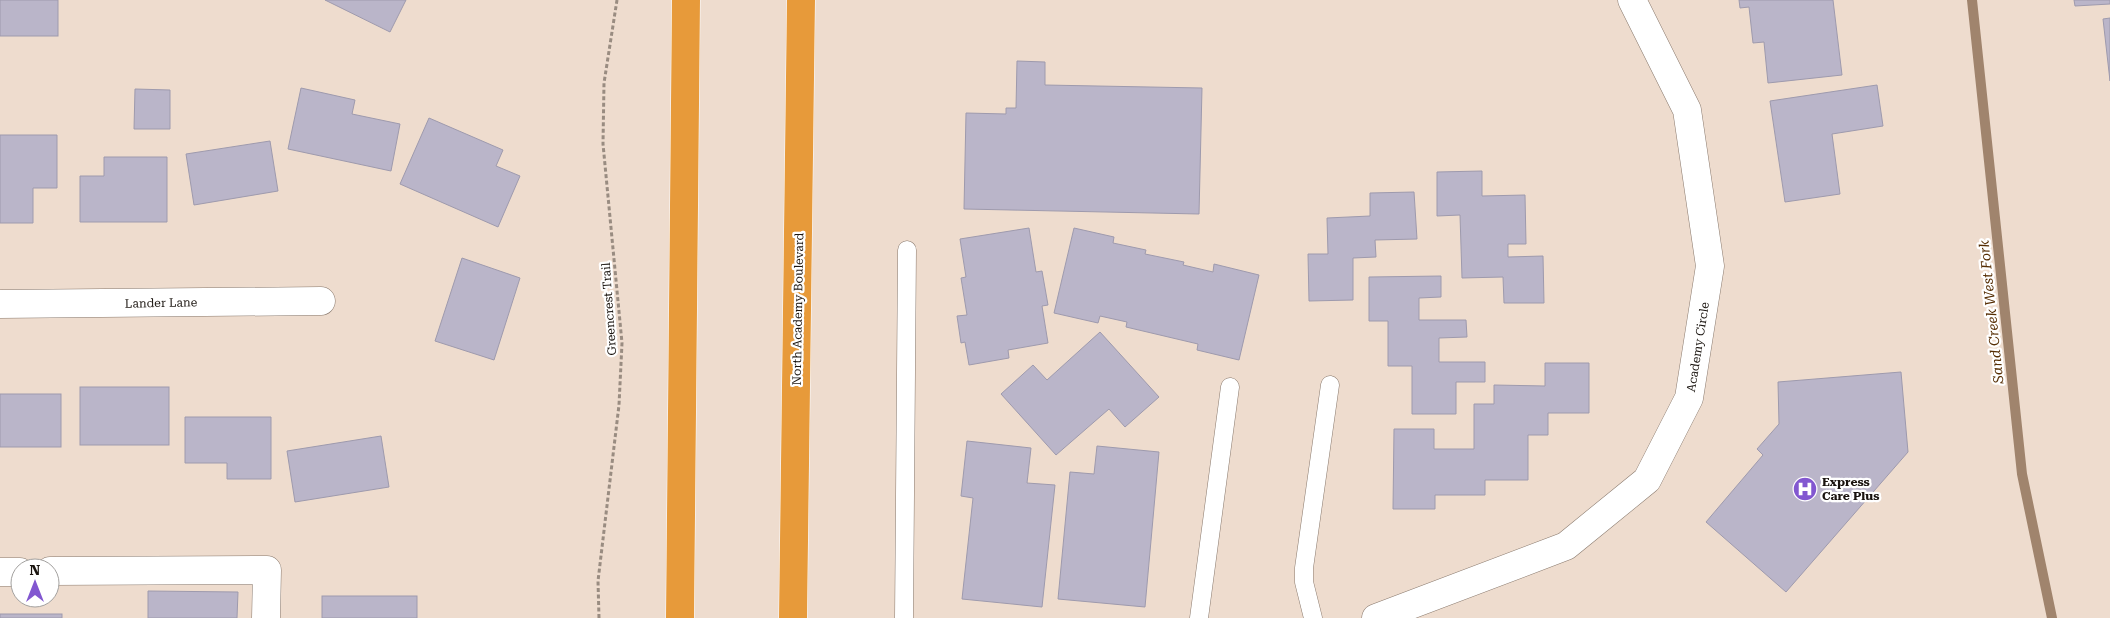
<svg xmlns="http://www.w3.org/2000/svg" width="2110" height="618" viewBox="0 0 2110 618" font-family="'Roboto Serif',serif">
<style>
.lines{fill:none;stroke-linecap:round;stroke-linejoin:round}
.stream{stroke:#a0846d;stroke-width:10}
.building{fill:#bab5c9;stroke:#9e9aad}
.service-casing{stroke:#88786c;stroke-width:19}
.minor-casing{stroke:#88786c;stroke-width:29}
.trunk-casing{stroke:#fff;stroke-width:29}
.path{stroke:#998c81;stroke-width:3;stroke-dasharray:4 2.5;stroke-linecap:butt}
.service{stroke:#fff;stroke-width:18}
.minor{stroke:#fff;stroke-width:28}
.trunk{stroke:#e79a3a;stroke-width:28}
.labels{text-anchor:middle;stroke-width:4.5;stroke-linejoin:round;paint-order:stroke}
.street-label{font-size:12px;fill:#1a140f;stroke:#fff}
.poi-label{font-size:12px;font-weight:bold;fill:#1a140f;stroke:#fff;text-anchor:start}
.water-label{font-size:14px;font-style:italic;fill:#552d03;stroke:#fff}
</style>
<rect width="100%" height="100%" fill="#eedcce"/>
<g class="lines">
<path class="stream" d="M1972,0L2022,474L2052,618"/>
</g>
<g class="building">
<rect x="0" y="0" width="58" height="36"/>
<path d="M325,0H406L390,32Z"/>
<path d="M1739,0H1833L1842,75L1768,83L1764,42L1753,43L1749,7L1740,8Z"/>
<path d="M2074,0H2110V4L2075,6Z"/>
<path d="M2110,18V81L2103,19Z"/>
<path d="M1017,61L1045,62V85L1202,88L1199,214L964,209L966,113L1006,114V108H1016Z"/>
<path d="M1877,85L1883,126L1832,134L1840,194L1785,202L1770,101Z"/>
<path d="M301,88L355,100L352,114L400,124L391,171L288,149Z"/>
<path d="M135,89L170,90V129H134Z"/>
<path d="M429,118L503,150L496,166L520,176L498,227L400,184Z"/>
<path d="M0,135H57V188H33V223H0Z"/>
<path d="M270,141L278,191L194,205L186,154Z"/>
<path d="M104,157H167V222H80V176H104Z"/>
<path d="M1482,171V196L1525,195L1526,244H1508V257L1543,256L1544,303H1504L1503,277L1462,278L1460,215L1437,216V172Z"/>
<path d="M1414,192L1417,239L1375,240L1376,257L1353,258V300L1309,301L1308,254H1328L1327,218L1370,216V193Z"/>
<path d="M1029,228L1036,272L1042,271L1048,305L1042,306L1048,343L1008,350L1009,358L969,365L965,342L961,343L957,316L967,315L961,278L966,277L960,239Z"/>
<path d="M1074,228L1114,237L1113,243L1146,250L1145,254L1184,262L1183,265L1213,272L1214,264L1259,275L1239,360L1197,350L1198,344L1126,327L1127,322L1100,316L1098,323L1054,313Z"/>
<path d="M462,258L520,278L494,360L435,341Z"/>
<path d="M1441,276V297L1419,298V320H1466L1467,337L1439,338V362H1485V382H1456V414H1412V366H1388V321H1369V277Z"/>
<path d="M1100,332L1159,397L1125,427L1109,409L1056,455L1001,394L1033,365L1047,380Z"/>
<path d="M1545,363H1589V413H1548V435H1528V480H1485V495H1435V509H1393L1394,429H1434V449H1474V404H1494V385L1545,386Z"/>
<path d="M1901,372L1908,452L1786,592L1706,522L1763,455L1757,449L1779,424L1778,382Z"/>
<rect x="80" y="387" width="89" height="58"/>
<rect x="0" y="394" width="61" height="53"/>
<path d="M185,417H271V479H227V463H185Z"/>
<path d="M381,436L389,487L295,502L287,451Z"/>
<path d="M967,441L1031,448L1027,483L1055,485L1042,607L962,599L973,498L961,496Z"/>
<path d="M1097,446L1159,452L1145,607L1058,599L1070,472L1094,474Z"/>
<path d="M148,591L238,592L237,618H148Z"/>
<rect x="322" y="596" width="95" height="22"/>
<rect x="0" y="614" width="62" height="4"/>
</g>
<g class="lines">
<g class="service-casing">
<g id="service">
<path d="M904,618L907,250"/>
<path d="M1199,618L1230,387"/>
<path d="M1313,618L1304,582V568L1330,385"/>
</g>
</g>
<g class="minor-casing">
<g id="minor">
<path d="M0,304L321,301"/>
<path d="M50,571L267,570L266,618"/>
<path d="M0,572H20"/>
<path d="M1376,618L1566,546L1647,480L1689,398L1710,266L1687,110L1632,0"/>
</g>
</g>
<g class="trunk-casing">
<g id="trunk">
<path d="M680,618L686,0"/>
<path d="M793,618L801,0"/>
</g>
</g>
<path class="path" d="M599,618L598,581L619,405L622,343L603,144L604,83L617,0"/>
<use href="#service" class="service"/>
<use href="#minor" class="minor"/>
<use href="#trunk" class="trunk"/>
</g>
<defs>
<g id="hospital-disc" transform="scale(1.25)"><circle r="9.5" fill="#8257d0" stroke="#fff"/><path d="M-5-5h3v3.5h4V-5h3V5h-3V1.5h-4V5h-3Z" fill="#fff"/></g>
</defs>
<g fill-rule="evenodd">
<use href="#hospital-disc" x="1805" y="489"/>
</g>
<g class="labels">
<g class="street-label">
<text transform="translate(161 303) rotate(-1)" y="4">Lander Lane</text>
<text transform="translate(609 309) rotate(-94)" y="4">Greencrest Trail</text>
<text transform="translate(798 309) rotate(-89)" y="4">North Academy Boulevard</text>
<text transform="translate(1698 347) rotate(-81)" y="4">Academy Circle</text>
</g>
<g class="poi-label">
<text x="1822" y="486">Express<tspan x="1822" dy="14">Care Plus</tspan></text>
</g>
<g class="water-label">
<text transform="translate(1991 312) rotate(-96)" y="5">Sand Creek West Fork</text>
</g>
</g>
<g transform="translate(35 583)"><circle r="24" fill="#ffffff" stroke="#a3a19f"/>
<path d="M0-4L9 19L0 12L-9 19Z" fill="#8257d0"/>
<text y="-8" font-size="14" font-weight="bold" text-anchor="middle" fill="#1a140f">N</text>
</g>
</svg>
